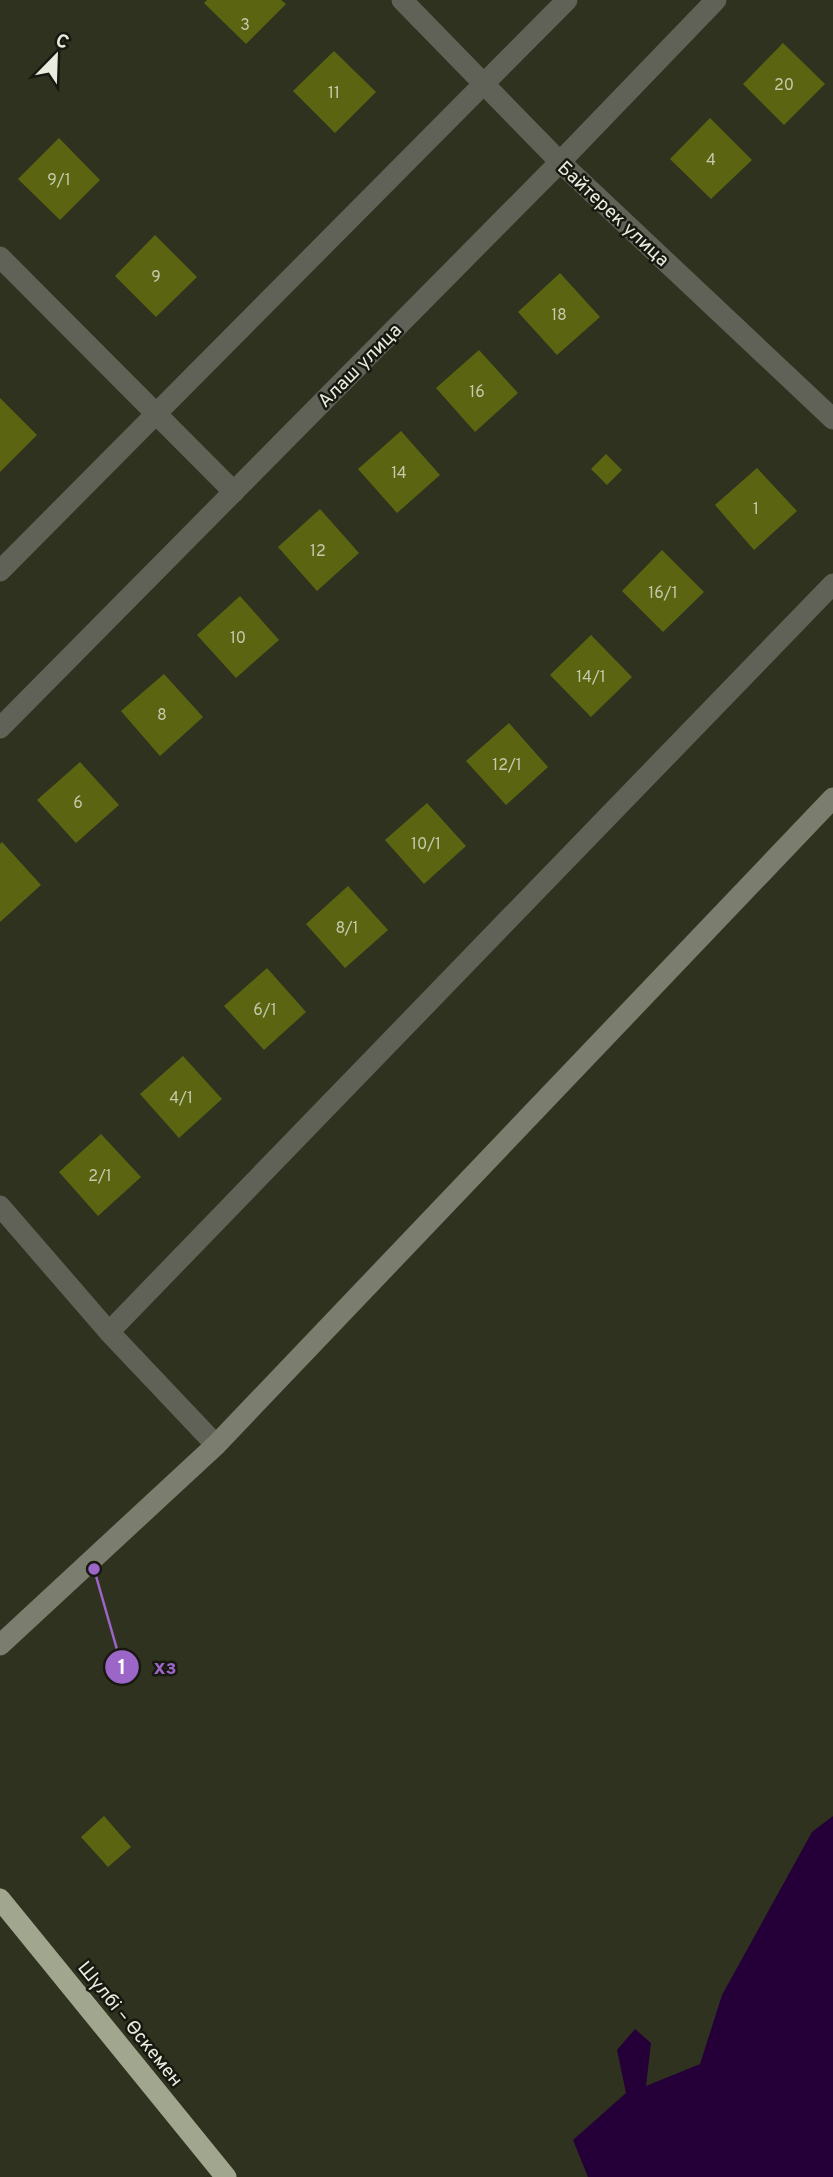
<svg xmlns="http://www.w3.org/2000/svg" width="833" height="2177" viewBox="0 0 833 2177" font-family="Overpass,sans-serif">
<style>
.water{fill:#250038}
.building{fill:#5b6511}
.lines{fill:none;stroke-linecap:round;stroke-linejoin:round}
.lane{stroke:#606258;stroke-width:21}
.street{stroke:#606258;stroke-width:21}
.secondary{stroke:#7b7e6e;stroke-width:21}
.highway{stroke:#a1a68e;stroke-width:21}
.labels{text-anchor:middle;stroke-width:5;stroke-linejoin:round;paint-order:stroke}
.number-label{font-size:16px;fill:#c5caab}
.street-label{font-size:19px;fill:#e8ebde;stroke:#171910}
.leader{fill:none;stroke:#9c65c8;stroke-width:2.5}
.callout-dot{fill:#9c65c8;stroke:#171910;stroke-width:2.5}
.mark-label{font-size:21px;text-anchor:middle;font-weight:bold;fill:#fff}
.callout-label{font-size:21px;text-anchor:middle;font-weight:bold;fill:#9c65c8;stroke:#171910;stroke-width:5;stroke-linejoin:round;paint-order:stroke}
</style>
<rect width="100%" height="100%" fill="#2f321e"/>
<path class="water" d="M833,1816V2177H588L573,2140L626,2093L617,2050L635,2029L651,2043L646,2086L700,2064L722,1995L812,1832Z"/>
<g class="building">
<path d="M207,0H281L286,4L246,44L204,3Z"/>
<path d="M783,43L825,84L784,125L743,84Z"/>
<path d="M334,51L376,92L335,133L293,91Z"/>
<path d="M710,118L752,160L711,199L670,159Z"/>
<path d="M59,138L100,180L60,220L18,179Z"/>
<path d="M155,235L197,277L156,317L115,276Z"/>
<path d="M560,273L600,317L557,355L518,312Z"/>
<path d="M479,350L518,393L475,432L436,388Z"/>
<path d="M0,398L37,435L0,472Z"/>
<path d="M401,431L440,475L397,513L358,469Z"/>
<path d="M606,454L622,470L607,485L591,469Z"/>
<path d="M757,468L797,511L754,550L715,505Z"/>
<path d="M320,509L359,553L317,591L278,547Z"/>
<path d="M662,550L704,592L663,632L622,591Z"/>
<path d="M240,596L279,640L236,678L197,635Z"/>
<path d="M591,635L632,677L591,717L550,675Z"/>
<path d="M164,674L203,717L160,756L121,711Z"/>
<path d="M509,723L548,767L506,805L466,761Z"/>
<path d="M80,762L119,805L76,843L37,800Z"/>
<path d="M427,803L466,846L424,884L385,840Z"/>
<path d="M2,842L41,885L0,922V844Z"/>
<path d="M348,886L388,930L345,968L306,924Z"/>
<path d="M267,968L306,1012L264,1050L224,1006Z"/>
<path d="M183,1056L222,1099L179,1138L140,1094Z"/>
<path d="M101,1134L141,1177L98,1216L59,1172Z"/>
<path d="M104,1816L131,1847L108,1867L81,1837Z"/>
</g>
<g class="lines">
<path class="lane" d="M0,257L234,492"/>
<g class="street">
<path d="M402,0L560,162L833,419"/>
<path d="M0,571L567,0"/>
<path d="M0,728L560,162L716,0"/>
<path d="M0,1206L109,1332L216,1445"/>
<path d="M109,1332L833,584"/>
</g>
<path class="secondary" d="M0,1645L216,1445L833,798"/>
<path class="highway" d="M0,1899L226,2177"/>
</g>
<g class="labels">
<g class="number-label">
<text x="245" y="30">3</text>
<text x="784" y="90">20</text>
<text x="334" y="98">11</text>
<text x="711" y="165">4</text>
<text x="59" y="185">9/1</text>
<text x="156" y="282">9</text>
<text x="559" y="320">18</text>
<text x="477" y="397">16</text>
<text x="399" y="478">14</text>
<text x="756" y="514">1</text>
<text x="318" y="556">12</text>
<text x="663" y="598">16/1</text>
<text x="238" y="643">10</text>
<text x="591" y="682">14/1</text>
<text x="162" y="720">8</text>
<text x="507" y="770">12/1</text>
<text x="78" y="808">6</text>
<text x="426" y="849">10/1</text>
<text x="347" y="933">8/1</text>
<text x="265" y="1015">6/1</text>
<text x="181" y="1103">4/1</text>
<text x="100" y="1181">2/1</text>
</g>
<g class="street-label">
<text transform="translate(614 213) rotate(43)" y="7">Байтерек улица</text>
<text transform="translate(359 365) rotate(-45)" y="7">Алаш улица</text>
<text transform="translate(131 2023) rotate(51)" y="7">Шүлбі – Өскемен</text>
</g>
</g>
<path class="leader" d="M94 1569L122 1667"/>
<g class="callout-dot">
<circle cx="94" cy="1569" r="7"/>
<circle cx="122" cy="1667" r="18"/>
</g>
<g class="mark-label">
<text x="122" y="1674">1</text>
</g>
<g class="callout-label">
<text x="165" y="1674">хз</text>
</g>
<g transform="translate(56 56) rotate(23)" stroke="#171910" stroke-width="5" paint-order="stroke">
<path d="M0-5L12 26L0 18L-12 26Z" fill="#e8ebde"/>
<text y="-10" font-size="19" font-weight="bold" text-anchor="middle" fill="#e8ebde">С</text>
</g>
</svg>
